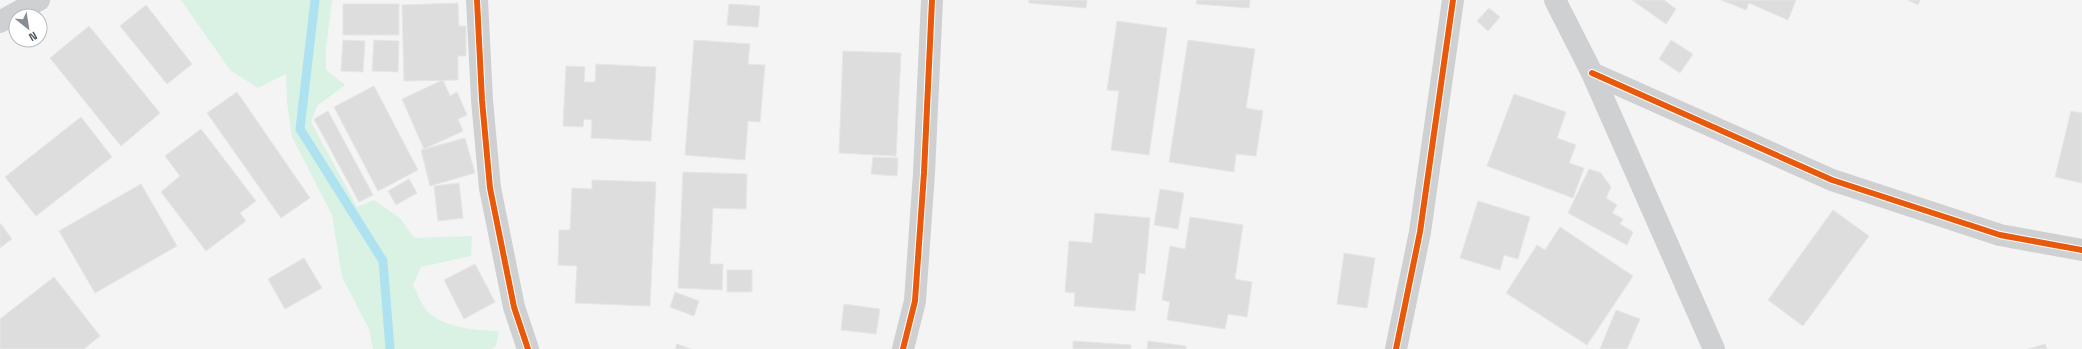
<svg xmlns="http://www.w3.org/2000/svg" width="2082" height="349" viewBox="0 0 2082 349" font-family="'Space Grotesk',sans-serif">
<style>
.green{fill:#d9f2e3}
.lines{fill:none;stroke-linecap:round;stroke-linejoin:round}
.stream{stroke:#aee2f0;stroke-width:9}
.building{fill:#ddddde;stroke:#e5e6e7}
.minor{stroke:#ced0d2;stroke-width:22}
.cycleway-casing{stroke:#fff;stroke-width:8}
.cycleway{stroke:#e8590c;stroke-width:6}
</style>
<rect width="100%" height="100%" fill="#f4f4f4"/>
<path class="green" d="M181,0H332L326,48V70L345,85L317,106L311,122L357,207L374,200L400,218L414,238L472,236L471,256L421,267L413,285C417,293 422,306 428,312C446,328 477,331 499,331L496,346L492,349H373L369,329L342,277L332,215L292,137L287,102L286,74L258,88L230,70Z"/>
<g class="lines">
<path class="stream" d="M315,0L300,129L383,261L390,349"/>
</g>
<g class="building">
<path d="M1029,0H1087L1086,8L1029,3Z"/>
<path d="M1197,0H1250L1249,8L1196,4Z"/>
<path d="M1632,0H1664L1676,9L1666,24Z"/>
<path d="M1721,0H1796L1788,20L1749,3L1746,10Z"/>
<path d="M1908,0H1920L1918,5Z"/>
<path d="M458,3L459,26H466V56H458V80L404,81L402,5Z"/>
<rect x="343" y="4" width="56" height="31"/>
<path d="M729,4L760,6L758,27L727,25Z"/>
<path d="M146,5L192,64L167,84L120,26Z"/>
<path d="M1489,8L1500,17L1488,31L1477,21Z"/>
<path d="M1117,21L1167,28L1149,155L1111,150L1119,91L1107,90Z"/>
<path d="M89,26L160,113L121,146L50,58Z"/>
<path d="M343,40L365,41L363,72L341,71Z"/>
<path d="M374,40L399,41L398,72L372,71Z"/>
<path d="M694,40L750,44L748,64L765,65L760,122L748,121L745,160L685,155Z"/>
<path d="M1188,40L1255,49L1246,108L1263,111L1256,156L1236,154L1234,172L1169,162Z"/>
<path d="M1671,40L1693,54L1680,73L1659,59Z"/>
<path d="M843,51L901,53L896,156L839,153Z"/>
<path d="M596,64L656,67L651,141L591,138L592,120L584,119L583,127L563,126L566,66L585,67L584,82H595Z"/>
<path d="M443,80L450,96L457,92L467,115L458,119L463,131L424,149L402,99Z"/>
<path d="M374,86L418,170L378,191L334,107Z"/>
<path d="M237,92L310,198L281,218L207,113Z"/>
<path d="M1514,94L1566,112L1557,138L1576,145L1569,163L1584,168L1573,198L1487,166Z"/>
<path d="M328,111L373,195L359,202L314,119Z"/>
<path d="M2071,111L2082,113V183L2055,177Z"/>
<path d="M81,117L112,157L36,216L5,177Z"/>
<path d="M201,129L256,201L240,213L246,221L206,251L161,192L180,176L165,156Z"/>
<path d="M465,138L475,173L430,186L421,150Z"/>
<path d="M873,157L898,158L897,176L871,174Z"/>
<path d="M1589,169L1601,173L1611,187L1606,198L1617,205L1612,213L1623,219L1620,224L1633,232L1627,245L1568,213Z"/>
<path d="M683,172L747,174L746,209L713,208L710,264H723L722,290L678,288Z"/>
<path d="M409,179L417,193L396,205L388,191Z"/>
<path d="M592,180L656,182L650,306L575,303L577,266L558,265L559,230H570L572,188L592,189Z"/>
<path d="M459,183L463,218L438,221L434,186Z"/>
<path d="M141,184L177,246L95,293L59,231Z"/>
<path d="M1160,189L1184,193L1178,229L1154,225Z"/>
<path d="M1478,201L1530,217L1518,259L1504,255L1500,270L1460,258Z"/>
<path d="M1833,210L1869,236L1803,326L1768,300Z"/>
<path d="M1095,213L1150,218L1145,274L1139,273L1135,311L1074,306L1075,293L1065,292L1069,241L1092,243Z"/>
<path d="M1190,217L1243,225L1235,279L1252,282L1247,317L1228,314L1225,329L1167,320L1170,302L1162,300L1170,246L1185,249Z"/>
<path d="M0,223L12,239L0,248Z"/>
<path d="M1560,227L1633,276L1587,345L1506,293L1537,245L1545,250Z"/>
<path d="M1344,253L1375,258L1367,308L1337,304Z"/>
<path d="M304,258L322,288L285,309L268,279Z"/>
<path d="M475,264L495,302L464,319L444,280Z"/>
<rect x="727" y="270" width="25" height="22"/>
<path d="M54,277L100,336L84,349H0V319Z"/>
<path d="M675,292L699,301L694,316L670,307Z"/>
<path d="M844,304L880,309L876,334L841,330Z"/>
<path d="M1616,310L1640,319L1627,349H1600Z"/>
<path d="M1073,341L1131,345V349H1073Z"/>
<path d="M1148,341L1186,346V349H1147Z"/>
<path d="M677,344L691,349H675Z"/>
<path d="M2045,344L2047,349H2028Z"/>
</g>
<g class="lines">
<g class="minor">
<path d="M477,0L482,100L490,188L514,307L528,349"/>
<path d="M1555,0L1592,73L1714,349"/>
<path d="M0,22L39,0"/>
<path d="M1592,73L1832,180L2000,235L2082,250"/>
<path d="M903,349L915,301L924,173L932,0"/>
<path d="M1396,349L1420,232L1453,0"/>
</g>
<g class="cycleway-casing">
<g id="cycleway">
<path d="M477,0L482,100L490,188L514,307L528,349"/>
<path d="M1592,73L1832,180L2000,235L2082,250"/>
<path d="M903,349L915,301L924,173L932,0"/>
<path d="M1396,349L1420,232L1453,0"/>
</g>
</g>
<use href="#cycleway" class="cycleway"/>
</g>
<g transform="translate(28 28) rotate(150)"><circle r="19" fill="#ffffff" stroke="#b7bbc0"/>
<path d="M0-3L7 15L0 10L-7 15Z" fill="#868d94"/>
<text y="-6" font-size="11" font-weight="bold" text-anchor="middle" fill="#4a5661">N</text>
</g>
</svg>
